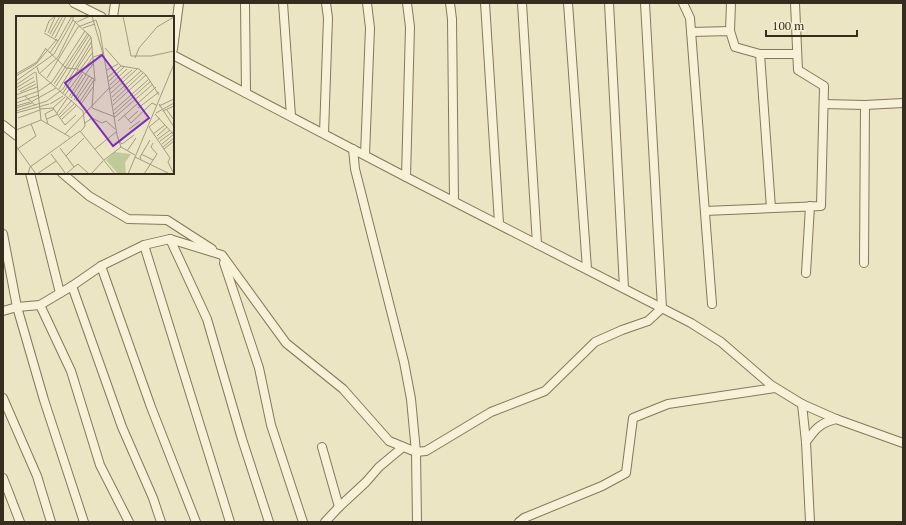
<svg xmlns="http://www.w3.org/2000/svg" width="906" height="525" viewBox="0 0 906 525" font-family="'PT Serif',serif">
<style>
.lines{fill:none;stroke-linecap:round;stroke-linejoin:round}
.minor-casing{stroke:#86775b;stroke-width:10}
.minor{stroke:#f7f1d7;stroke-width:8}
.inset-road{fill:none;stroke:#a49b82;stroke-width:1}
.view{fill:#7b2cbf;fill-opacity:0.15;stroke:#7b2cbf;stroke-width:2}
.inset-edge{fill:none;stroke:#372d1f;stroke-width:2}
</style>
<rect width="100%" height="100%" fill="#ece5c4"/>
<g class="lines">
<g class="minor-casing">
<g id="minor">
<path d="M74,3L102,17"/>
<path d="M245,3L246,93"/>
<path d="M283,3L291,116"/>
<path d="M450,3L452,19L454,201"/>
<path d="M485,3L499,223"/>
<path d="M522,3L537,244"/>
<path d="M568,3L587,269"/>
<path d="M609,3L624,288"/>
<path d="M683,3L690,18L712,304"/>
<path d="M113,17L115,3"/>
<path d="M730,31L731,3"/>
<path d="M691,32L730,31L735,47L760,54H797"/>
<path d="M173,49L179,3"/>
<path d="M760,54L771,208"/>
<path d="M173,55L406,177L691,323L721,342L771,385L802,404L836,419L903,443"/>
<path d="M824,104L865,105L903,103"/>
<path d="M3,125L17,136"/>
<path d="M324,133L328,18L326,3"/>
<path d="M353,149L355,169L404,362L411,399L416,452L417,522"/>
<path d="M365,155L370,28L367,3"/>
<path d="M30,173L60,293"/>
<path d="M62,173L89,196L128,219L167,220L212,249"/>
<path d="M406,177L410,27L407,3"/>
<path d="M705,211L821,206L824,86L798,70L795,3"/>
<path d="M3,234L17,307L44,400L84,522"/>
<path d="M170,239L207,319L242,439L269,522"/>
<path d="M144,245L230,522"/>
<path d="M224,263L259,368L271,425L303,522"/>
<path d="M864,263L865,105"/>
<path d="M101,266L151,407L196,522"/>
<path d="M806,273L810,206"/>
<path d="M72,286L122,427L153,498L161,522"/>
<path d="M40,305L71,371L100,465L129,522"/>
<path d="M3,311L17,307L40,305L72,286L101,266L144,245L170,239L222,255L286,343L343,389L389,441L416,452L426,451L491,412L545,391L595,342L622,330L648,321L662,308L645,3"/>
<path d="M3,398L37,476L51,522"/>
<path d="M802,404L806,442L810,522"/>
<path d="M806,442C815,429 820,423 836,419"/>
<path d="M322,447L339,507"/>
<path d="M3,478L20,522"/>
<path d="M325,522L339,507L366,482L379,467L403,447"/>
<path d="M519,522L524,518L602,486L626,473L633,418L668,404L775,388"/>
</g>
</g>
<use href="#minor" class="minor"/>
</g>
<g transform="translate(16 16)">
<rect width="158" height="158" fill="#ece5c4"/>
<path d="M99,136L115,138L109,147L110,158H102L90,144Z" fill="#bfca98"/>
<path class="inset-road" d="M57,0V4L75,21L79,65M107,0L115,40H135L158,35M61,6L74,0M67,12L79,8M29,16L33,5L39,0M28,17L42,25L34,37M32,17L39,1M34,18L44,0M36,20L47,0M39,22L50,0M42,25L56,0M89,32L105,50L123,53L130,59L143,79M30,33L50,52L61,53L78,63L76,92L99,101M119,42L123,32L141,11L158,1M21,51L23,57L67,95L69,110L65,115M61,53L76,30M91,54L102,48M63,55L77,36M20,56L25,104M24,57L42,41L60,5M0,58L21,46L30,32M69,59L77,48M0,60L20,48L41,23M92,61L105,50M31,62L62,11L80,4L84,16L101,119L105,131L119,139M0,65L38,38L57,4M93,65L108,51M38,68L72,17M0,69L19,56M94,69L111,53M40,70L73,19M0,72L18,61M43,73L75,21M94,73L116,54M2,74L19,65M4,76L20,68M47,77L62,54M95,77L121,53M0,79L21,71M49,79L77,41L87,38L76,0M9,80L19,89M53,81L67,58M96,81L125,55M55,82L70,59M0,83L23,75L36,66L69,15M58,84L73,60M60,85L76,62M97,85L127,57M15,86L40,72M0,87L23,79M63,87L78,64M34,88L47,80M65,88L77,71M143,88L158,111M97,89L130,59M0,90L14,86M143,90L158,83M0,92L16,87M37,92L49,109L60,99M122,92L143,76M24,93L37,92L49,81M98,94L133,63M151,94L158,104M0,95L31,85L47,73L76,25M147,95L158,90M0,97L33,88M41,97L52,81M140,97L158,87M98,98L135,65M139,98L158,119M43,99L56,84M108,99L115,107L136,87L140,89M44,101L59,87M99,101L137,68M2,102L24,94M31,103L42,98M46,103L61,89M112,104L122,95M102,105L140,71M69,107L76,102L86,107L90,105L99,113M32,108L29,98L38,93M133,111L154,142L152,146L158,158M133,111L144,102M113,113L124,105M0,114L25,104L54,121M49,118L94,71M137,118L149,109M141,120L151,111M142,123L154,114M103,125L106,128L118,119M103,125L113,117M144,125L158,115M146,128L158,118M0,130L20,158M147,131L158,122M44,132L58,151L50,158M79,133L100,116M148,133L158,125M0,134L20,120L15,108M111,135L120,122M35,138L50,158M125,138L137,144M50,140L68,122M119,141L154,158M125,143L124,141L134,124M88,144L105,131M58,151L62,148L73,158M12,158L14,151L64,115L99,158M21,158L40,145M75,158L87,145M112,158L158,48M128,158L141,138L135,131L137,127"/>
<path class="view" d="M86,39L133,102L97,130L49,67Z"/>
<rect width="158" height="158" class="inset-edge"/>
</g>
<rect width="906" height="525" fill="none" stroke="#372d1f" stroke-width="8"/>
<path d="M766 30v6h91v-6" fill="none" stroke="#372d1f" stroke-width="2"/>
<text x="772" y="30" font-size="12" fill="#372d1f" stroke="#f4eed3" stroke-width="3" paint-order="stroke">100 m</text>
</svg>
